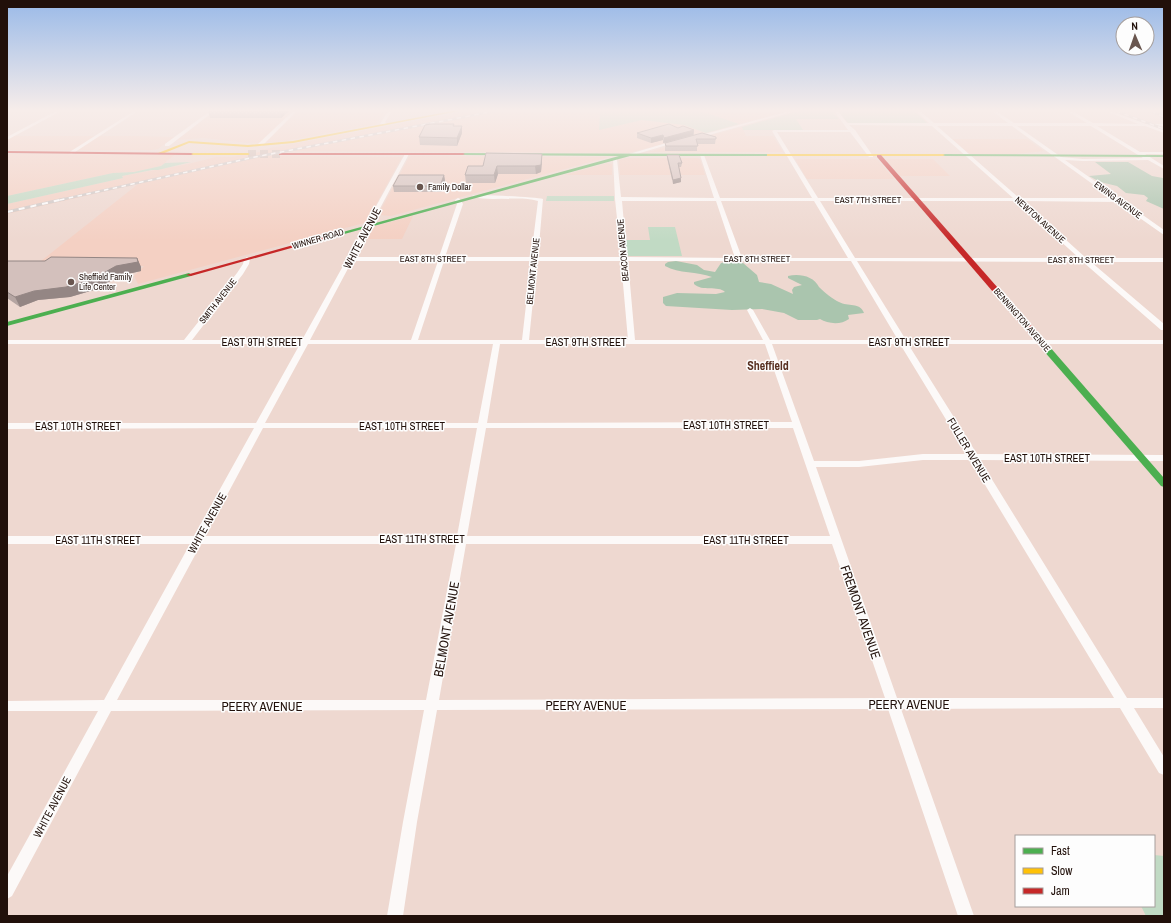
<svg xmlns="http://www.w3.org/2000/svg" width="1171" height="923" viewBox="0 0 1171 923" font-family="'Archivo Narrow',sans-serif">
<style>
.built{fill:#f4d0c3}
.green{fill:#c1dac4}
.forest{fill:#aac5ae}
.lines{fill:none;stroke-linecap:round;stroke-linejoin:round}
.primary-tunnel{stroke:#cfbab2;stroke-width:8;stroke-dasharray:8 4;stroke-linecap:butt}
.street{fill:#fcf9f8;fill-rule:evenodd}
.fast{fill:#4caf50;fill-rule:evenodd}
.slow{fill:#ffc107;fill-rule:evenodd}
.jam{fill:#c62828;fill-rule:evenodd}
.rail-far1-casing{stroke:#cfc8c6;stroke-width:2.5}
.rail-casing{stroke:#cfc8c6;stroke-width:3}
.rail-far1{stroke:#fdfdfd;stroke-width:1.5;stroke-dasharray:4.5;stroke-linecap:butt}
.rail{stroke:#fdfdfd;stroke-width:2;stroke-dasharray:6;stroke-linecap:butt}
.wall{fill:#b5a5a2}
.shaded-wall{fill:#948684}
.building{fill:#d3c0bc;stroke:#948684}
.poi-dot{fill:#69564f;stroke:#fdfdfd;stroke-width:1.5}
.labels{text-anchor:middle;stroke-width:3;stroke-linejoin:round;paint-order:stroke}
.far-poi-label{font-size:9px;fill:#21100a;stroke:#fdfdfd;text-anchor:start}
.far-street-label{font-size:9px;fill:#21100a;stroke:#fdfdfd}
.street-label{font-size:11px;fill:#21100a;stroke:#fdfdfd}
.neighbourhood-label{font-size:12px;font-weight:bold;fill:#593122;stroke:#fdfdfd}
.near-street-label{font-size:13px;fill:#21100a;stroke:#fdfdfd}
</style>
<rect width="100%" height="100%" fill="#eed8d0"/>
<g class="built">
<path d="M215,111H386L376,124L285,141L248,143L204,138L177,140Z"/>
<path d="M467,111H600L599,130L642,120L684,125L706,133L628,153L289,151L263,156L402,157L367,221L364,223L138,284L134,276L144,266L36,265L138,184L7,214V204L123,178L122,176L188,164L216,157H232L264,151L260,150Z"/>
<path d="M701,111H788L739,124Z"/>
<path d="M742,127L746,136H773L783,152H648Z"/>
<path d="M7,136H135L174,137L158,149L152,150H7Z"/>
<path d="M952,139H1027L1044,151L1015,154H971L968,153Z"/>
<path d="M7,154L174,155L161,166L134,172L113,173L7,196Z"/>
<path d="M412,156L607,157H609L391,216L379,215V213L409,157Z"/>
<path d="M625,158H697L700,159L705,175H620L619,160Z"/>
<path d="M795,159H875L878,160L894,179H807Z"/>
<path d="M887,159H933L950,176H900L886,160Z"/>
<path d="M607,163L612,164V175H564Z"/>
<path d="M413,216L402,239H366L372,228L375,226Z"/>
</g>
<g class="green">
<path d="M600,111H701L739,124L706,133L684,125L642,120L599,130Z"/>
<path d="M799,111H831L839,119H796L803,130H743L742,127Z"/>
<path d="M838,111H914L927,123H848Z"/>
<path d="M191,162L158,170H152L122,176L123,178L7,204V196L113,173L134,172L161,166L165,163Z"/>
<path d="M547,196H614V201H546Z"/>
<path d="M648,227H675L682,256H628L625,240H650Z"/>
<path d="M1154,855L1164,856V916H1146L1141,906H1154Z"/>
</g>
<g class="forest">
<path d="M1095,162H1128L1152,176L1163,178L1164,209L1146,201L1148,198L1144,195L1126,193L1117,186L1100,182L1089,176L1111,174Z"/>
<path d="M676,261L697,265L704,270L715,272L721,263L726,262L743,263L757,275L759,282L771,284L793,294L792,290L794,287L802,285L788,278V276C799,273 814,276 819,287C824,292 834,300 839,302C848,307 860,302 864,313L848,315L849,319C841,325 828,324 820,319L817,320H798L784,313L762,309L732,310L666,306L663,303V297L677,293L716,294L725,292C718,285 702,292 694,284V282L712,277C697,271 679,274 665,266V264L668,262Z"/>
</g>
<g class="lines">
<path class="primary-tunnel" d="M248,154H281"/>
<g class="street">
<path d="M56,111H61L7,140V137Z"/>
<path d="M134,111H138L72,154L68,153Z"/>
<path d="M210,111H214L169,146H165V144Z"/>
<path d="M293,111H297L262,146H258V144Z"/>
<path d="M388,111H392L385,122L387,124L385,125L380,124Z"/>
<path d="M790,111H796L698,138L694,137Z"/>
<path d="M834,111H838L847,123H929L916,111H920L934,123H1008L992,111H996L1014,123H1087L1067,111H1072L1093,123L1138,124L1106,111H1111L1146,124H1164V126H1153L1164,130V133L1145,126H1097L1140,152H1164V154H1145L1164,166V169L1148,160L1083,161L1065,160L1164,230V235L1117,202L1023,201L1086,258H1164V262H1091L1164,324V330H1161L1083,262L857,261L906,340H1164V344H908L977,454L1164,455V461L980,460L1127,698H1164V708H1134L1164,757V775L1159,773L1120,708L901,709L974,916H958L888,709L437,710L417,822L403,916H387L403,822L424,710L111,711L12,896L7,899V876L98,711H7V701L104,700L190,544H7V536H194L254,428L7,429V423H256L300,344H7V340H184L237,273L243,264L244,259L247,257L250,259L249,264L243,274L192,340H302L405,154L407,153L409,154L354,257H439L457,204L455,200L458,198L460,199L463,204L445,257H531L538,201C519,195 494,202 473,197L472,196C476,194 536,197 543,199L538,257H621L615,199L613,158L617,159L621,197L714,198L700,155L702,154L704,155L720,198H812L772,131L774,130H848ZM849,125L932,126L1013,198H818L777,132H850L869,157H873V156L855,130ZM937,126H1012L1112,198H1019ZM1017,126H1091L1143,158L1083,159L1061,157ZM622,201H716L735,258L627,257ZM721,201H814L848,258H742ZM820,201H1016L1079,258H855ZM352,261H438L411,340H310ZM444,261H531L522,340H418ZM537,261H621L628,340H529ZM628,261H851L898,340H770L753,310L750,308L747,310L763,340H635ZM308,344H493L478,423H265ZM500,344H765L792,422L487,423ZM772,344H900L967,454H923L859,461H814ZM263,428H477L457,536H205ZM486,428H793L830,536H467ZM923,460H970L1114,698H897L816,467H859ZM201,544H456L426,700H117ZM466,544H832L885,698L439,700Z"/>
<path d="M673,141L677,142L630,156L626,155Z"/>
</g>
<g class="fast">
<path d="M463,153L769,154L771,155L769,156H630L326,239L321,238L619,156L461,155V154Z"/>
<path d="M941,154L1164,155V157L943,156H941Z"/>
<path d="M189,273L192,275L191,276L7,326V322Z"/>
<path d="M1043,346H1049L1164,478V487L1161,486L1043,350Z"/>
</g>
<g class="slow">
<path d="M452,111H459L293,143L248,147L189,143L162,154L158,153L189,141L248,145L293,141Z"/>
<path d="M189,153H248L250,154L248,155H189Z"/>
<path d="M767,154H943L945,155L943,156H767Z"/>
</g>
<g class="jam">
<path d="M7,151L191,153L193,154L191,155L7,153Z"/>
<path d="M281,153H463L465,154L463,155H279V154Z"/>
<path d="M877,155H881L1049,346V350H1043L877,157Z"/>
<path d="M322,237L327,238L191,276L186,275Z"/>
</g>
<g class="rail-far1-casing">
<g id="rail-far1">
<path d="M1116,111L1164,129"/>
<path d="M1151,111L1164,117"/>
<path d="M60,200L255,157L495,111"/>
</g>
</g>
<g class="rail-casing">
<path id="rail" d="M7,212L64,199"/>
</g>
<use href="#rail-far1" class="rail-far1"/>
<use href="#rail" class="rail"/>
</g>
<g class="wall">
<path d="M208,111H289L281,118H210Z"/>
<path d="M454,124V126L462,133L457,146L420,145L419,137Z"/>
<path d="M678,128L694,130V135L716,137L715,144H697V151H665V143H663V140L651,143L637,138V133Z"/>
<path d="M667,155L682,163L681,167H679L681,178V182L673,184L667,158Z"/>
<path d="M542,161L541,172L536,174H498L495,183H466L465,175L483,166Z"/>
<path d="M444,175L445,181L441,192H394L393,186Z"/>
<path d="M137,258L141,267V271L119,276L97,289L70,297L38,300L20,307L7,298V261H45Z"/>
</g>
<g class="shaded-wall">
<path d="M280,111H289L281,118Z"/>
<path d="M462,126V133L457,146V138Z"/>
<path d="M694,130L693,135L663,143L664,138Z"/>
<path d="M663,135V140L651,143V138Z"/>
<path d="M542,154V161L541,172L536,174L535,166Z"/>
<path d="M497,166L498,174L495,183L494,175Z"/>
<path d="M444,175L445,181L441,192L440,186Z"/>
<path d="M681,178V182L673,184V180Z"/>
<path d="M137,258L141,267V271L119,276L97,289L70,297L38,300L20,307L15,297L34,291L116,266Z"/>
</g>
<g class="building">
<path d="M431,124H454L453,126H462L457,138L419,137L425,125Z"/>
<path d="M669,124L678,128L683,126L694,130L664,138L663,135L651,138L637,133Z"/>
<path d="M702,133L716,137V139H696L698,146H666L665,143Z"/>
<path d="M486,153L542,154L541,165L535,166H497L494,175H465L468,166H483Z"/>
<path d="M667,155H679L682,163H678L681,178L673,180Z"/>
<path d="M399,175H444L440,186H393Z"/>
<path d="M51,257L137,258L138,262L116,266L93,279L66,287L34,291L15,297L7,292V261H45Z"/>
</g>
<linearGradient id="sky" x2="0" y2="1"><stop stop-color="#9abae8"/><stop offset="0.46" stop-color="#f7edea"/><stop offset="1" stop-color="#f7edea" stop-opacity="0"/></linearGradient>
<rect width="1171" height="240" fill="url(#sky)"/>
<g class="poi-dot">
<circle cx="420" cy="187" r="4"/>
<circle cx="71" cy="282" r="4"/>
</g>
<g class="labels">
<g class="far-poi-label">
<text x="428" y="190">Family Dollar</text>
<text x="79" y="280">Sheffield Family<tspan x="79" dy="10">Life Center</tspan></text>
</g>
<g class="far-street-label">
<text x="868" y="203">EAST 7TH STREET</text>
<text transform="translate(1118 200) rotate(36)" y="3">EWING AVENUE</text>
<text transform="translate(1040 220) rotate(42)" y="3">NEWTON AVENUE</text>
<text transform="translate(318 239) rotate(-16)" y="3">WINNER ROAD</text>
<text transform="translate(623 250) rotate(-95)" y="3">BEACON AVENUE</text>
<text x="433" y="262">EAST 8TH STREET</text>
<text x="757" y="262">EAST 8TH STREET</text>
<text x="1081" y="263">EAST 8TH STREET</text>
<text transform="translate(533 271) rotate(-84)" y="3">BELMONT AVENUE</text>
<text transform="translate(218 301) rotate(-52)" y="3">SMITH AVENUE</text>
<text transform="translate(1022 320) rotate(49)" y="3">BENNINGTON AVENUE</text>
</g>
<g class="street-label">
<text transform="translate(362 238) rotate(-62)" y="4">WHITE AVENUE</text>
<text x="262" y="346">EAST 9TH STREET</text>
<text x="586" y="346">EAST 9TH STREET</text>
<text x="909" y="346">EAST 9TH STREET</text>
<text x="726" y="429">EAST 10TH STREET</text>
<text x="78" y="430">EAST 10TH STREET</text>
<text x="402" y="430">EAST 10TH STREET</text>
<text transform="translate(969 450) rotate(59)" y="4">FULLER AVENUE</text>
<text x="1047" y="462">EAST 10TH STREET</text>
<text transform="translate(207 523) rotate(-61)" y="4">WHITE AVENUE</text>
<text x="422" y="543">EAST 11TH STREET</text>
<text x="98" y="544">EAST 11TH STREET</text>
<text x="746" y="544">EAST 11TH STREET</text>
<text transform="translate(52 807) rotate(-62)" y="4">WHITE AVENUE</text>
</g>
<g class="neighbourhood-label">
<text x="768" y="370">Sheffield</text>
</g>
<g class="near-street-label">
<text transform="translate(861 612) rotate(71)" y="5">FREMONT AVENUE</text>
<text transform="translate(446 629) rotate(-80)" y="5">BELMONT AVENUE</text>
<text x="909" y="709">PEERY AVENUE</text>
<text x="586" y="710">PEERY AVENUE</text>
<text x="262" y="711">PEERY AVENUE</text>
</g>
</g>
<rect width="1171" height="923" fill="none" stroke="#21100a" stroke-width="16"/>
<rect x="1015" y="835" width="140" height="72" fill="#fdfdfd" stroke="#a59e9c"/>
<rect x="1023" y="848" width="20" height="6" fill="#4caf50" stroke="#a59e9c"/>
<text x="1051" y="855" font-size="12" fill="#21100a">Fast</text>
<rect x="1023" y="868" width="20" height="6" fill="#ffc107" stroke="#a59e9c"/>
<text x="1051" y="875" font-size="12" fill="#21100a">Slow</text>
<rect x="1023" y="888" width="20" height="6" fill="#c62828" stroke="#a59e9c"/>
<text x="1051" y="895" font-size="12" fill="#21100a">Jam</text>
<g transform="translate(1135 36) rotate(358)"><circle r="19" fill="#fdfdfd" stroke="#a59e9c"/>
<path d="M0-3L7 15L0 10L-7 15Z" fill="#69564f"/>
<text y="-6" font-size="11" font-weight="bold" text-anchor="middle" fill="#21100a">N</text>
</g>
</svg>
